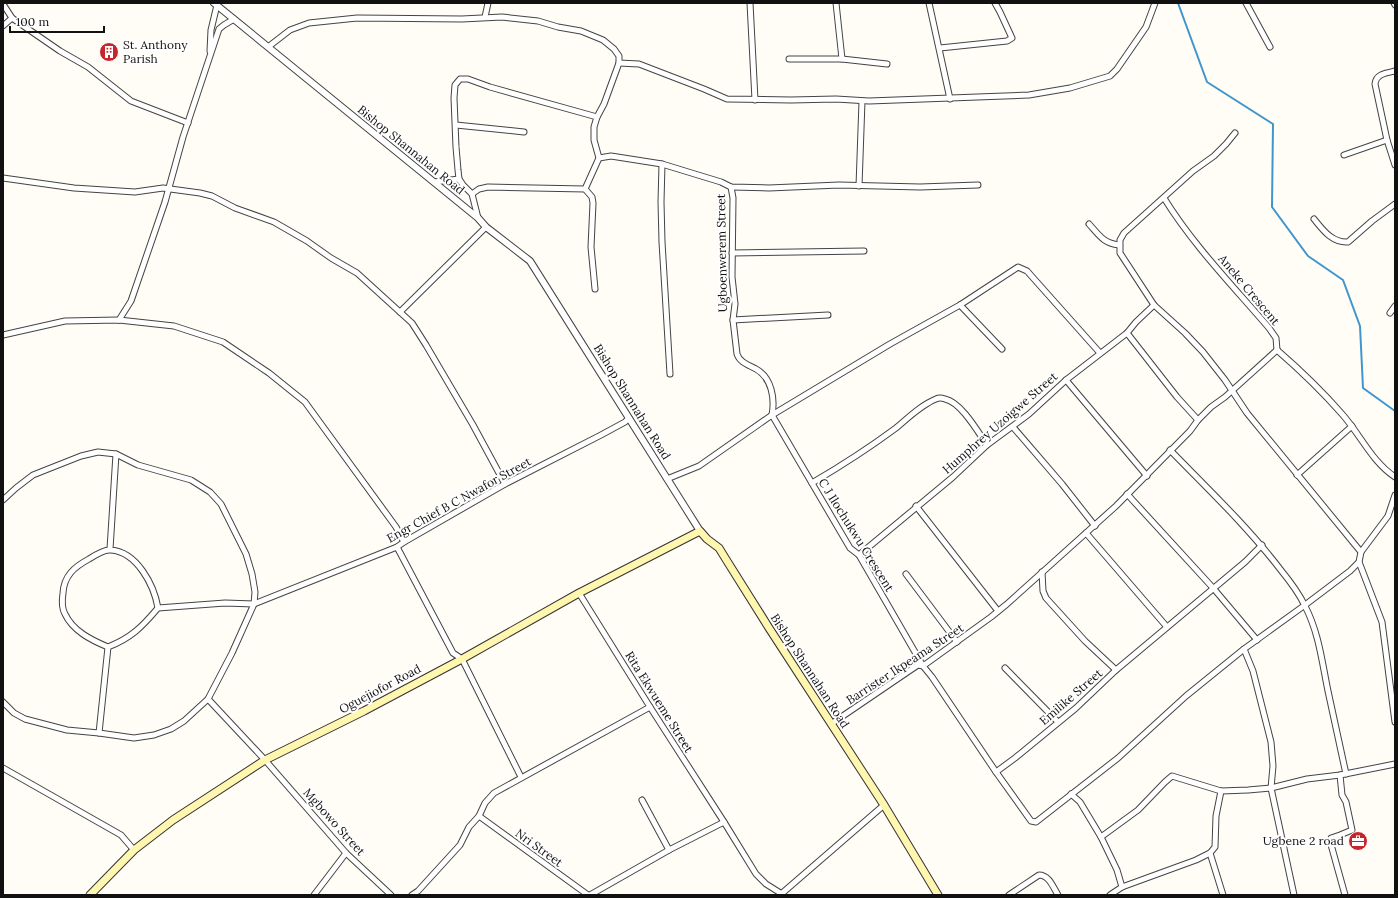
<svg xmlns="http://www.w3.org/2000/svg" width="1398" height="898" viewBox="0 0 1398 898" font-family="Lora,serif">
<style>
.lines{fill:none;stroke-linecap:round;stroke-linejoin:round}
.stream{stroke:#3f96cf;stroke-width:2}
.minor-casing{stroke:#444;stroke-width:7}
.tertiary-casing{stroke:#444;stroke-width:8}
.secondary-casing{stroke:#333;stroke-width:9}
.minor{stroke:#fff;stroke-width:5}
.tertiary{stroke:#fff;stroke-width:6}
.secondary{stroke:#fff6b0;stroke-width:7}
.labels{text-anchor:middle;stroke-width:4;stroke-linejoin:round;paint-order:stroke}
.poi-label{font-size:12px;fill:#111;stroke:#fff;text-anchor:start}
.street-label{font-size:12px;fill:#111;stroke:#fff}
</style>
<rect width="100%" height="100%" fill="#fffdf5"/>
<g class="lines">
<path class="stream" d="M1178,3L1207,82L1273,124L1272,207L1308,256L1343,280L1360,326L1363,388L1395,411"/>
<g class="minor-casing">
<g id="minor">
<path d="M750,3L755,100"/>
<path d="M836,3L842,59"/>
<path d="M929,3L950,99"/>
<path d="M1246,3L1270,47"/>
<path d="M1394,3L1395,5"/>
<path d="M3,4L12,18L60,51L88,67L131,101L188,123"/>
<path d="M485,17L488,3"/>
<path d="M3,26L12,18"/>
<path d="M268,47L290,30L309,23L357,18L462,19L502,17L538,21L558,27L581,31L603,40L614,49L619,56V63L604,104L597,117L594,127V140L599,158L585,189"/>
<path d="M940,48L1007,41L1012,38L1000,12L995,3"/>
<path d="M210,51L211,30L217,5"/>
<path d="M789,59H842L887,64"/>
<path d="M619,63L639,64L704,89L727,99L791,100L836,99L869,101L1029,95L1070,88L1110,76L1117,69L1146,27L1155,3"/>
<path d="M1395,71C1386,73 1376,74 1375,84L1387,140L1395,165"/>
<path d="M456,125L524,132"/>
<path d="M1235,133L1226,144L1214,156L1193,171L1124,233L1120,240V253L1154,305L1185,333L1203,352L1225,380L1247,413L1361,552"/>
<path d="M1344,155L1387,140"/>
<path d="M599,158L611,156L662,164L721,182L731,187L769,188L839,185L920,187L978,185"/>
<path d="M662,164L661,202L662,242L670,374"/>
<path d="M3,178L74,188L135,192L163,188L200,193L212,196L235,208L274,222L307,241L331,258L357,273L412,323L426,345L473,425L505,484"/>
<path d="M434,182L459,179"/>
<path d="M859,186L862,101"/>
<path d="M731,187L733,198L732,277L735,304L733,320L737,354C740,363 749,365 756,369C772,378 775,399 772,415"/>
<path d="M472,194L479,189L488,187L585,189L592,197L593,203L591,247L595,289"/>
<path d="M1164,198C1193,245 1233,286 1269,328L1276,338L1277,350"/>
<path d="M478,218L472,194L463,185L459,179L458,170L456,147L454,98L455,85L460,79H468L490,87L597,117"/>
<path d="M1314,219C1323,230 1332,243 1348,242L1372,221L1395,204"/>
<path d="M1089,224C1099,235 1103,243 1119,245"/>
<path d="M732,253L864,251"/>
<path d="M960,305L1002,349"/>
<path d="M400,312L486,227"/>
<path d="M1390,313L1395,306"/>
<path d="M119,320L131,301L165,202L183,137L219,29L224,25L234,19"/>
<path d="M733,320L828,315"/>
<path d="M1127,333L1177,397L1198,420"/>
<path d="M3,335L65,321L119,320L174,326L223,342L269,373L305,402L396,527L404,542"/>
<path d="M1277,350C1300,370 1322,391 1342,414C1360,434 1372,462 1395,477"/>
<path d="M1066,380L1147,476"/>
<path d="M772,415L850,548L859,555L923,666L932,677L996,772L1031,821L1036,822L1118,758L1186,696L1244,649L1305,605L1350,571L1359,562L1361,552L1388,516L1395,495"/>
<path d="M1013,427L1062,484L1095,526"/>
<path d="M1170,450C1208,489 1247,526 1280,569C1289,580 1299,593 1305,606C1319,633 1322,662 1328,691C1334,719 1340,746 1346,774"/>
<path d="M1297,475L1352,426"/>
<path d="M667,479L699,466L772,415L890,344L960,305L1018,267L1027,271L1100,353"/>
<path d="M812,483C841,466 869,448 896,428C908,418 921,405 936,399C938,398 942,398 945,399C961,402 978,432 987,445"/>
<path d="M1127,494L1214,589L1257,640"/>
<path d="M3,500L16,488L33,475L81,456L98,452L116,454L138,465L191,480L210,492L221,504L246,554L252,574L255,592L254,604L232,653L208,699L184,721L171,729L154,735L134,738L99,733L67,730L25,719L14,713L3,702"/>
<path d="M916,506L998,611"/>
<path d="M1086,533L1167,627"/>
<path d="M397,547L453,653L462,659L521,777"/>
<path d="M110,549L116,454"/>
<path d="M859,555L953,477L987,445L1029,414L1066,380L1127,333L1136,322L1154,305"/>
<path d="M1359,562L1382,622L1395,722"/>
<path d="M1042,572L1043,591L1046,598L1085,641L1116,670"/>
<path d="M906,574L957,642"/>
<path d="M579,593L650,707L724,822L756,874L766,884L782,894"/>
<path d="M108,647C91,640 73,631 65,614C62,609 62,600 63,593C64,576 74,567 89,559C95,555 104,549 111,550C137,552 154,585 158,608"/>
<path d="M1244,649L1253,671L1271,742L1273,766L1271,788L1294,895"/>
<path d="M1005,668L1058,722"/>
<path d="M208,699L265,760L346,853L391,895"/>
<path d="M831,724L909,671L918,665L923,666L991,617L1007,604L1116,506L1190,431L1198,420L1211,407L1225,397L1277,350"/>
<path d="M99,733L108,647C131,638 142,627 158,608L225,603L254,604L397,547L404,542L505,484L601,435L625,422L629,418"/>
<path d="M3,768L121,835L134,850"/>
<path d="M996,772L1015,758L1076,708L1116,670L1245,562L1262,545"/>
<path d="M1340,775L1342,795L1346,802L1352,830L1340,835L1331,838L1330,841L1345,895"/>
<path d="M1071,794L1080,802L1101,837L1117,870L1122,887"/>
<path d="M642,800L669,850"/>
<path d="M479,816L588,895"/>
<path d="M1101,837L1138,810L1165,782L1172,776L1221,791L1248,790L1271,788L1307,779L1340,775L1395,764"/>
<path d="M1210,853L1223,895"/>
<path d="M314,895L346,853"/>
<path d="M412,895L418,891L460,845L469,827L479,816L485,803L494,793L650,707"/>
<path d="M590,895L669,850L724,822"/>
<path d="M780,895L884,805"/>
<path d="M1009,895L1039,875C1049,875 1053,887 1058,895"/>
<path d="M1110,895L1122,887L1196,860L1210,853L1215,847L1216,816L1221,791"/>
</g>
</g>
<g class="tertiary-casing">
<path id="tertiary" d="M214,3L478,218L486,227L530,261L700,531"/>
</g>
<g class="secondary-casing">
<path id="secondary" d="M90,895L134,850L173,820L265,760L364,711L462,659L579,593L700,531L707,539L719,548L727,561L769,628L884,805L938,895"/>
</g>
<use href="#minor" class="minor"/>
<use href="#tertiary" class="tertiary"/>
<use href="#secondary" class="secondary"/>
</g>
<defs>
<g id="building-disc" transform="scale(1)"><circle r="9.5" fill="#c4262e" stroke="#fff"/><path d="M-4-6H4V6H1V3H-1V6H-4ZM-2.5-4.3h1.7v1.8h-1.7ZM.8-4.3h1.7v1.8H.8ZM-2.5-1h1.7V.8h-1.7ZM.8-1h1.7V.8H.8Z" fill="#fff"/></g>
<g id="office-disc" transform="scale(1)"><circle r="9.5" fill="#c4262e" stroke="#fff"/><path d="M-6-3h4V-5.5h4V-3h4V5H-6ZM-1-4.5V-3h2v-1.5ZM-6 0V1H6V0Z" fill="#fff"/></g>
</defs>
<g fill-rule="evenodd">
<use href="#building-disc" x="109" y="52"/>
<use href="#office-disc" x="1358" y="841"/>
</g>
<g class="labels">
<g class="poi-label">
<text x="123" y="49">St. Anthony<tspan x="123" dy="14">Parish</tspan></text>
<text x="1344" y="845" text-anchor="end">Ugbene 2 road</text>
</g>
<g class="street-label">
<text transform="translate(411 150) rotate(39)" y="4">Bishop Shannahan Road</text>
<text transform="translate(722 253) rotate(-91)" y="4">Ugboenwerem Street</text>
<text transform="translate(1249 290) rotate(50)" y="4">Aneke Crescent</text>
<text transform="translate(632 402) rotate(58)" y="4">Bishop Shannahan Road</text>
<text transform="translate(1000 423) rotate(-41)" y="4">Humphrey Uzoigwe Street</text>
<text transform="translate(459 500) rotate(-29)" y="4">Engr Chief B C Nwafor Street</text>
<text transform="translate(856 535) rotate(58)" y="4">C J Ilochukwu Crescent</text>
<text transform="translate(905 664) rotate(-33)" y="4">Barrister Ikpeama Street</text>
<text transform="translate(810 671) rotate(57)" y="4">Bishop Shannahan Road</text>
<text transform="translate(380 689) rotate(-28)" y="4">Oguejiofor Road</text>
<text transform="translate(1071 697) rotate(-41)" y="4">Emilike Street</text>
<text transform="translate(659 702) rotate(58)" y="4">Rita Ekwueme Street</text>
<text transform="translate(334 822) rotate(48)" y="4">Mgbowo Street</text>
<text transform="translate(539 848) rotate(36)" y="4">Nri Street</text>
</g>
</g>
<rect width="1398" height="898" fill="none" stroke="#111111" stroke-width="8"/>
<path d="M10 26v6h94v-6" fill="none" stroke="#111111" stroke-width="2"/>
<text x="16" y="26" font-size="12" fill="#111111" stroke="#ffffff" stroke-width="3" paint-order="stroke">100 m</text>
</svg>
